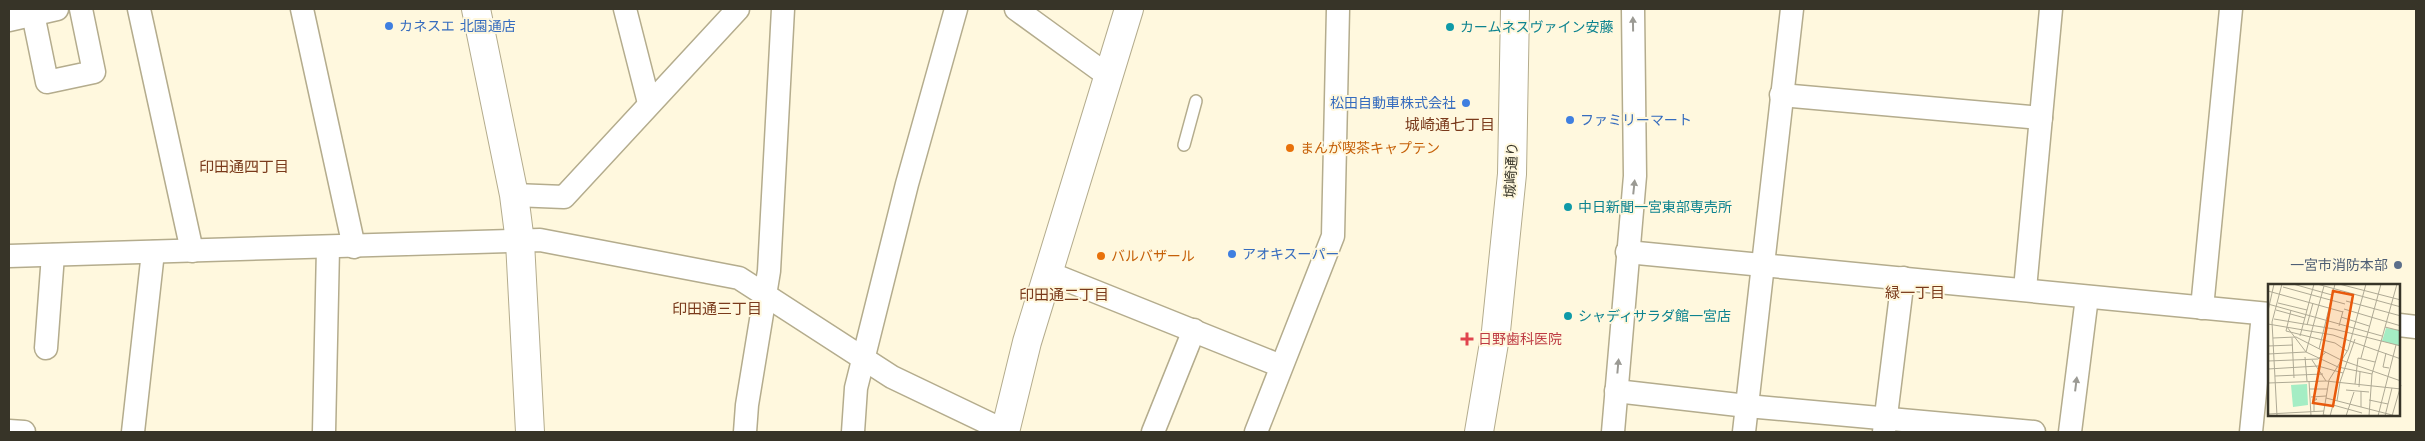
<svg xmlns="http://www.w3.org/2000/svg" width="2425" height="441" viewBox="0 0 2425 441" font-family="'Work Sans','Noto Sans JP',sans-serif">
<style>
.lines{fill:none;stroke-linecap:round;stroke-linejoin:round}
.service-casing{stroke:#b4ac8d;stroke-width:14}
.minor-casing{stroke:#b4ac8d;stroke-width:25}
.tertiary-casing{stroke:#b4ac8d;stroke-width:30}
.service{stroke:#fff;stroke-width:11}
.minor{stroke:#fff;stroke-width:22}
.tertiary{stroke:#fff;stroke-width:28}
.oneway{fill:#9b9a94}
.shop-dot{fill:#3f7fe0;stroke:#fff8de;stroke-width:2}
.culture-dot{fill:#0f9aa8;stroke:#fff8de;stroke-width:2}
.food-dot{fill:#e8710a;stroke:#fff8de;stroke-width:2}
.service-dot{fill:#5c6f8a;stroke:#fff8de;stroke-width:2}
.health-dot{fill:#e0444e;stroke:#fff8de;stroke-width:2}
.labels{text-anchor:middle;stroke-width:4;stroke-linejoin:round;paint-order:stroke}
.shop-label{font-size:14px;fill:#366cbe;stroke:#fff8de;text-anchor:start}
.culture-label{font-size:14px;fill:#0d838f;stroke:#fff8de;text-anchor:start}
.food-label{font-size:14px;fill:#c56008;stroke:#fff8de;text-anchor:start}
.street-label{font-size:14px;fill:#373428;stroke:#fff8de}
.service-label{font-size:14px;fill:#4e5e75;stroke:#fff8de;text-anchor:end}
.health-label{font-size:14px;fill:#be3a42;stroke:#fff8de;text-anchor:start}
.neighbourhood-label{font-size:15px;fill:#7a3a1b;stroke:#fff8de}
.inset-road{fill:none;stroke:#afaa95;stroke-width:1}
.view{fill:#e8590c;fill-opacity:0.15;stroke:#e8590c;stroke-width:2.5}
.inset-edge{fill:none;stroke:#373428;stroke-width:2.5}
</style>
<rect width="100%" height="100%" fill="#fff8de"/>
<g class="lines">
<g class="service-casing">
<path id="service" d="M1184,145L1196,101"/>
</g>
<g class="minor-casing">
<g id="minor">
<path d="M139,9L192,251"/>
<path d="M302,9L354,247"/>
<path d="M625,9L649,103"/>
<path d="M1016,9L1107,75"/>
<path d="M33,14L47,82L94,72L81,9"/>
<path d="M9,20L57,9"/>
<path d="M1781,95L2041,118"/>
<path d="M514,195L564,197L738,9"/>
<path d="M1627,252L2269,314"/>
<path d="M9,256L540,240L739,278L892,377L1007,432"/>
<path d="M1049,273L1281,366"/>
<path d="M2025,289L2051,9"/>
<path d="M2202,308L2231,9"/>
<path d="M2399,325L2416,327"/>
<path d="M46,348L53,255"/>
<path d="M1616,391L1747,406L2034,432"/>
<path d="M9,431L24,432"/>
<path d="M133,432L153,252"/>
<path d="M324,432L328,248"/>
<path d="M745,432L747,405L769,271L783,9"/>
<path d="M853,432L856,388L907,184L956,9"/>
<path d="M1153,432L1194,330"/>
<path d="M1256,432L1333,236L1338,9"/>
<path d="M1613,432L1635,176L1633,9"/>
<path d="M1744,432L1792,9"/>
<path d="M1884,432L1903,278"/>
<path d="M2070,432L2087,297"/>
<path d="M2251,432L2263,314"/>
</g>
</g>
<g class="tertiary-casing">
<g id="tertiary">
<path d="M476,9L514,195L520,242L530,432"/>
<path d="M1005,432L1027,342L1129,9"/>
<path d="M1479,432L1496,331L1512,174L1515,9"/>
</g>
</g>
<use href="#service" class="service"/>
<use href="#minor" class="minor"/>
<use href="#tertiary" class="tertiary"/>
</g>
<defs><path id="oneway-solid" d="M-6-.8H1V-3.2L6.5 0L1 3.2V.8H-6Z" transform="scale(1.25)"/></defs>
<g class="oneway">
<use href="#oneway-solid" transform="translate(1633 24) rotate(-91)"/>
<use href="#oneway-solid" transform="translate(1634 187) rotate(-84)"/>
<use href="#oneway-solid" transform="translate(1618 366) rotate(-85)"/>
<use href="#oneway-solid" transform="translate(2076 384) rotate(-83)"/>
</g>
<g class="shop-dot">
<circle cx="389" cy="26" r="5"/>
<circle cx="1466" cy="103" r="5"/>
<circle cx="1570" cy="120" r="5"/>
<circle cx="1232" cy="254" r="5"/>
</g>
<g class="culture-dot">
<circle cx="1450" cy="27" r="5"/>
<circle cx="1568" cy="207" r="5"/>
<circle cx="1568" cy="316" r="5"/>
</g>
<g class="food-dot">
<circle cx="1290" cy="148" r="5"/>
<circle cx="1101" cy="256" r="5"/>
</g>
<circle class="service-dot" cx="2398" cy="265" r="5"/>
<path class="health-dot" d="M1464.5 331.5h5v5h5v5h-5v5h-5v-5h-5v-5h5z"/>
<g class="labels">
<g class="shop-label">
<text x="399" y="31">カネスエ 北園通店</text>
<text x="1456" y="108" text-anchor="end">松田自動車株式会社</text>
<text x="1580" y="125">ファミリーマート</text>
<text x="1242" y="259">アオキスーパー</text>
</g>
<g class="culture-label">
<text x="1460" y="32">カームネスヴァイン安藤</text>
<text x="1578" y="212">中日新聞一宮東部専売所</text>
<text x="1578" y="321">シャディサラダ館一宮店</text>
</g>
<g class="food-label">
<text x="1300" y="153">まんが喫茶キャプテン</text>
<text x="1111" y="261">バルバザール</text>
</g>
<g class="street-label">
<text transform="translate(1511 170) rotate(-87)" y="5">城崎通り</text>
</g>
<g class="service-label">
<text x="2388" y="270">一宮市消防本部</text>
</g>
<g class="health-label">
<text x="1478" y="344">日野歯科医院</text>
</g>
<g class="neighbourhood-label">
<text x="1450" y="130">城崎通七丁目</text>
<text x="244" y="172">印田通四丁目</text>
<text x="1915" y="298">緑一丁目</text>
<text x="1064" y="300">印田通二丁目</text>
<text x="717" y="314">印田通三丁目</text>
</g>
</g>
<g transform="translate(2268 284)">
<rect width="132" height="132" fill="#fff8de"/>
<path d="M118,44L132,46V62L114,57ZM39,100L40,121L25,123L23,101Z" fill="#a5edc4"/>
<path class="inset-road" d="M25,0L64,11M49,0L133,23M71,0L133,16M15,3L77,20M0,7L75,28M78,17L133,32M10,19L39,26M0,20L114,52M76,25L133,42M8,26L37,34M23,26L18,47L67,59L79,67M0,27L6,0M73,33L101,42M6,35L66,45L133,62M0,40L65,51L133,75M39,41L45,19M71,42L75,27M19,43L38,68L56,2M117,43L133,47M32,52L46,0M5,54L28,53L73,76L133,97M24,54L26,94M0,62L25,61M51,65L67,0M118,69L115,83L121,84M0,70L38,68L70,83L104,90M37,73L39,97M93,74L113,0M44,76L58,97M0,77L50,75L58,68M0,85L50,82L75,89M7,92L55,90M41,97L43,132M72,98L87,55M0,99L58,97L133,105M87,100L90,74L107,78M91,103L92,88M41,105H59M78,106L101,108M93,107V123M43,113L58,112M58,114L128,132M101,116L120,120M46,117L49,115H46V127M69,117L72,98M0,130L56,127M56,131L62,132L65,121L94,129M9,132L4,38L14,0M55,132L61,96L80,66L98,0M78,132L86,108M101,132L104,90L129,0M110,132L128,61M117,132L124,104M124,132L133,101"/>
<path class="view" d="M65,7L85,11L65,122L45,119Z"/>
<rect width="132" height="132" class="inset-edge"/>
</g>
<rect width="2425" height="441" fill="none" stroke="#373428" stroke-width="20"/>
</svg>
